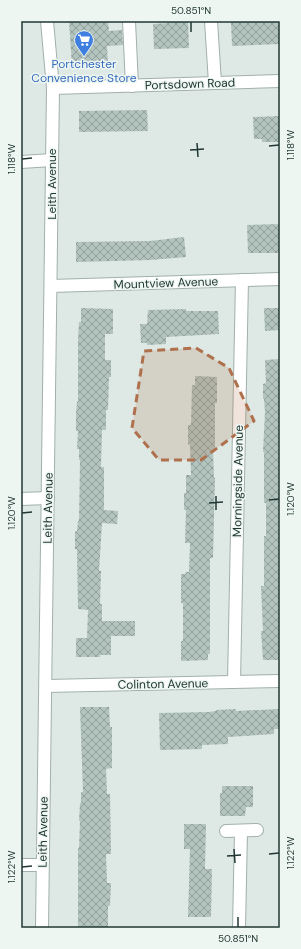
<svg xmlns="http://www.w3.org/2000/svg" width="301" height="949" viewBox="0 0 301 949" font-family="'DM Sans',sans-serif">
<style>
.building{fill:url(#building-cross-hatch)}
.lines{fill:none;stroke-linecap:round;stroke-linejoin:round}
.minor-casing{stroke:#a1b0ac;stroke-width:14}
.minor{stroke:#fff;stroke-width:12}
.marked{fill:#af714d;fill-opacity:0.2;stroke:#af714d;stroke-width:3;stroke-dasharray:8 5;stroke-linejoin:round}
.ticks{fill:none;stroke:#203733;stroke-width:1.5}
.labels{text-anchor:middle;stroke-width:3;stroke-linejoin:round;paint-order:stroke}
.shop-label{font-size:12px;fill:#366cbe;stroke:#eef6f2}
.street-label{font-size:12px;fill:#203733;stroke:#eef6f2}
.neatline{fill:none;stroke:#203733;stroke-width:1.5}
.ticks-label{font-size:10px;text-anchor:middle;fill:#203733}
</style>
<defs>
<pattern id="building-cross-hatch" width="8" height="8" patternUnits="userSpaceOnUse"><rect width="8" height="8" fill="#b3c3be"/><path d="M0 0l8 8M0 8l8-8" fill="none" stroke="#919f9b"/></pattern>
</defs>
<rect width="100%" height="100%" fill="#dee9e5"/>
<g class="building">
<path d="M69,21H108L109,31L122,30L123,45L107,46L108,64L72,66Z"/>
<path d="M169,21H188L189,48L154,49L153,24L169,23Z"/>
<path d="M254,21H280V44L232,46L231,22Z"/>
<path d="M147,110L148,131L79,132V111Z"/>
<path d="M280,116V142H262V139H254L253,117Z"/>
<path d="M280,224V253H248L247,225Z"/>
<path d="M184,237L186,257L151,260L76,262V242L150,241Z"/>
<path d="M81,308L113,309V334H105V360H111V377H109L108,410H106V430H102L101,467H104V510L118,511L117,524L102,523L99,571H101L100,604H102V621H135V636H111V655H100V657H76V638H87L88,610L78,609L77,549H75V532L77,531L78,521H79L80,460H79V449H77L78,431H76V414L77,402L78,401V340L79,322H81Z"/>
<path d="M264,308H280V330L265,331Z"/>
<path d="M186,309V311H218L219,334L166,337V344L147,345V343H141L140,324H147L148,310Z"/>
<path d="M279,359L280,375V660H263L261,631H263L261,586H264V536H266V503H264V452H263L265,412L264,399H263V384L266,383L265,360Z"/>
<path d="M195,376L217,377V403H215V450H213L214,478H215L213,558H210V654H208V660L181,661V641H183V603H181V574H186L185,572H189L190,543H185L186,510H184V493H186V475H191L190,445L188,444V425H191L192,385H195Z"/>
<path d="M80,707H109L110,727H112V768L106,769L107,794H110L111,854H106L107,883H111L110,906H108V928H78V848H79L80,821H79L80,803H81V792H83Z"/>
<path d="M236,709V711L280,709V729H274V734L228,737V744L202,745V749L160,750L159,713L209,712L216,711V710Z"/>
<path d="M222,786H253V807H246L245,816H220V793H222Z"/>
<path d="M184,824H206L205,869H212L211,917H188L190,849H184Z"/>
</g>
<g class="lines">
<g class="minor-casing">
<g id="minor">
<path d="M129,21L132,86"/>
<path d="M211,21L215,83"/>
<path d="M53,88L280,81"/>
<path d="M21,162L52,160"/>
<path d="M51,286L280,279"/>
<path d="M21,499L48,498"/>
<path d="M234,682L242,280"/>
<path d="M46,686L280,681"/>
<path d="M226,831L257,830"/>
<path d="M21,865H42"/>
<path d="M42,928L53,88L47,21"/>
<path d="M239,928L241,831"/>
</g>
</g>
<use href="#minor" class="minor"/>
</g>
<path class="marked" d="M196,348L229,368L254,421L201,460H159L132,428L144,351Z"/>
<path class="ticks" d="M191,22V32M197,143L198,157M269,146L279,145M190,150L204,149M22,159L32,158M216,496V510M269,500L279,499M209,503L223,502M22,513L32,512M234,849L235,863M269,854L279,853M227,856L241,855M22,867L32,866M238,917V927"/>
<defs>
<g id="supermarket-pin" transform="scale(1)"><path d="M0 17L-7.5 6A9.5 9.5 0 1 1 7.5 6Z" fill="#3f7fe0" stroke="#eef6f2"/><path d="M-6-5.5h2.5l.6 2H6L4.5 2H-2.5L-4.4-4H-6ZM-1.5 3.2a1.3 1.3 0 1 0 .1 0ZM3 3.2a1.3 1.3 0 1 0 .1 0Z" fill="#fff"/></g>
</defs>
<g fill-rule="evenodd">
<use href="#supermarket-pin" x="84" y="40"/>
</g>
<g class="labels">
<g class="shop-label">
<text x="84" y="68">Portchester<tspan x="84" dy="14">Convenience Store</tspan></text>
</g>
<g class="street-label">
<text transform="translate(190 84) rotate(-2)" y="4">Portsdown Road</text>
<text transform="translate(52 184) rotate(-90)" y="4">Leith Avenue</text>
<text transform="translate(166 283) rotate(-2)" y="4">Mountview Avenue</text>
<text transform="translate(238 481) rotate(-89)" y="4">Morningside Avenue</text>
<text transform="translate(48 508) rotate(-89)" y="4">Leith Avenue</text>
<text transform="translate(163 684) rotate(-1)" y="4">Colinton Avenue</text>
<text transform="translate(43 832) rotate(-89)" y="4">Leith Avenue</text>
</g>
</g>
<rect width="301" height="949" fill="none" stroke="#eef6f2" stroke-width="44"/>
<rect x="22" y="22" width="257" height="905" class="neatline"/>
<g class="ticks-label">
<text x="191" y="14">50.851°N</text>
<text transform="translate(290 145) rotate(-90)" y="4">1.118°W</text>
<text transform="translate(11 159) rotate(-90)" y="4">1.118°W</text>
<text transform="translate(290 499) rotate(-90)" y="4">1.120°W</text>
<text transform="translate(11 513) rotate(-90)" y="4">1.120°W</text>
<text transform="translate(290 853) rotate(-90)" y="4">1.122°W</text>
<text transform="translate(11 867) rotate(-90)" y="4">1.122°W</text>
<text x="238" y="942">50.851°N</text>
</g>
</svg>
